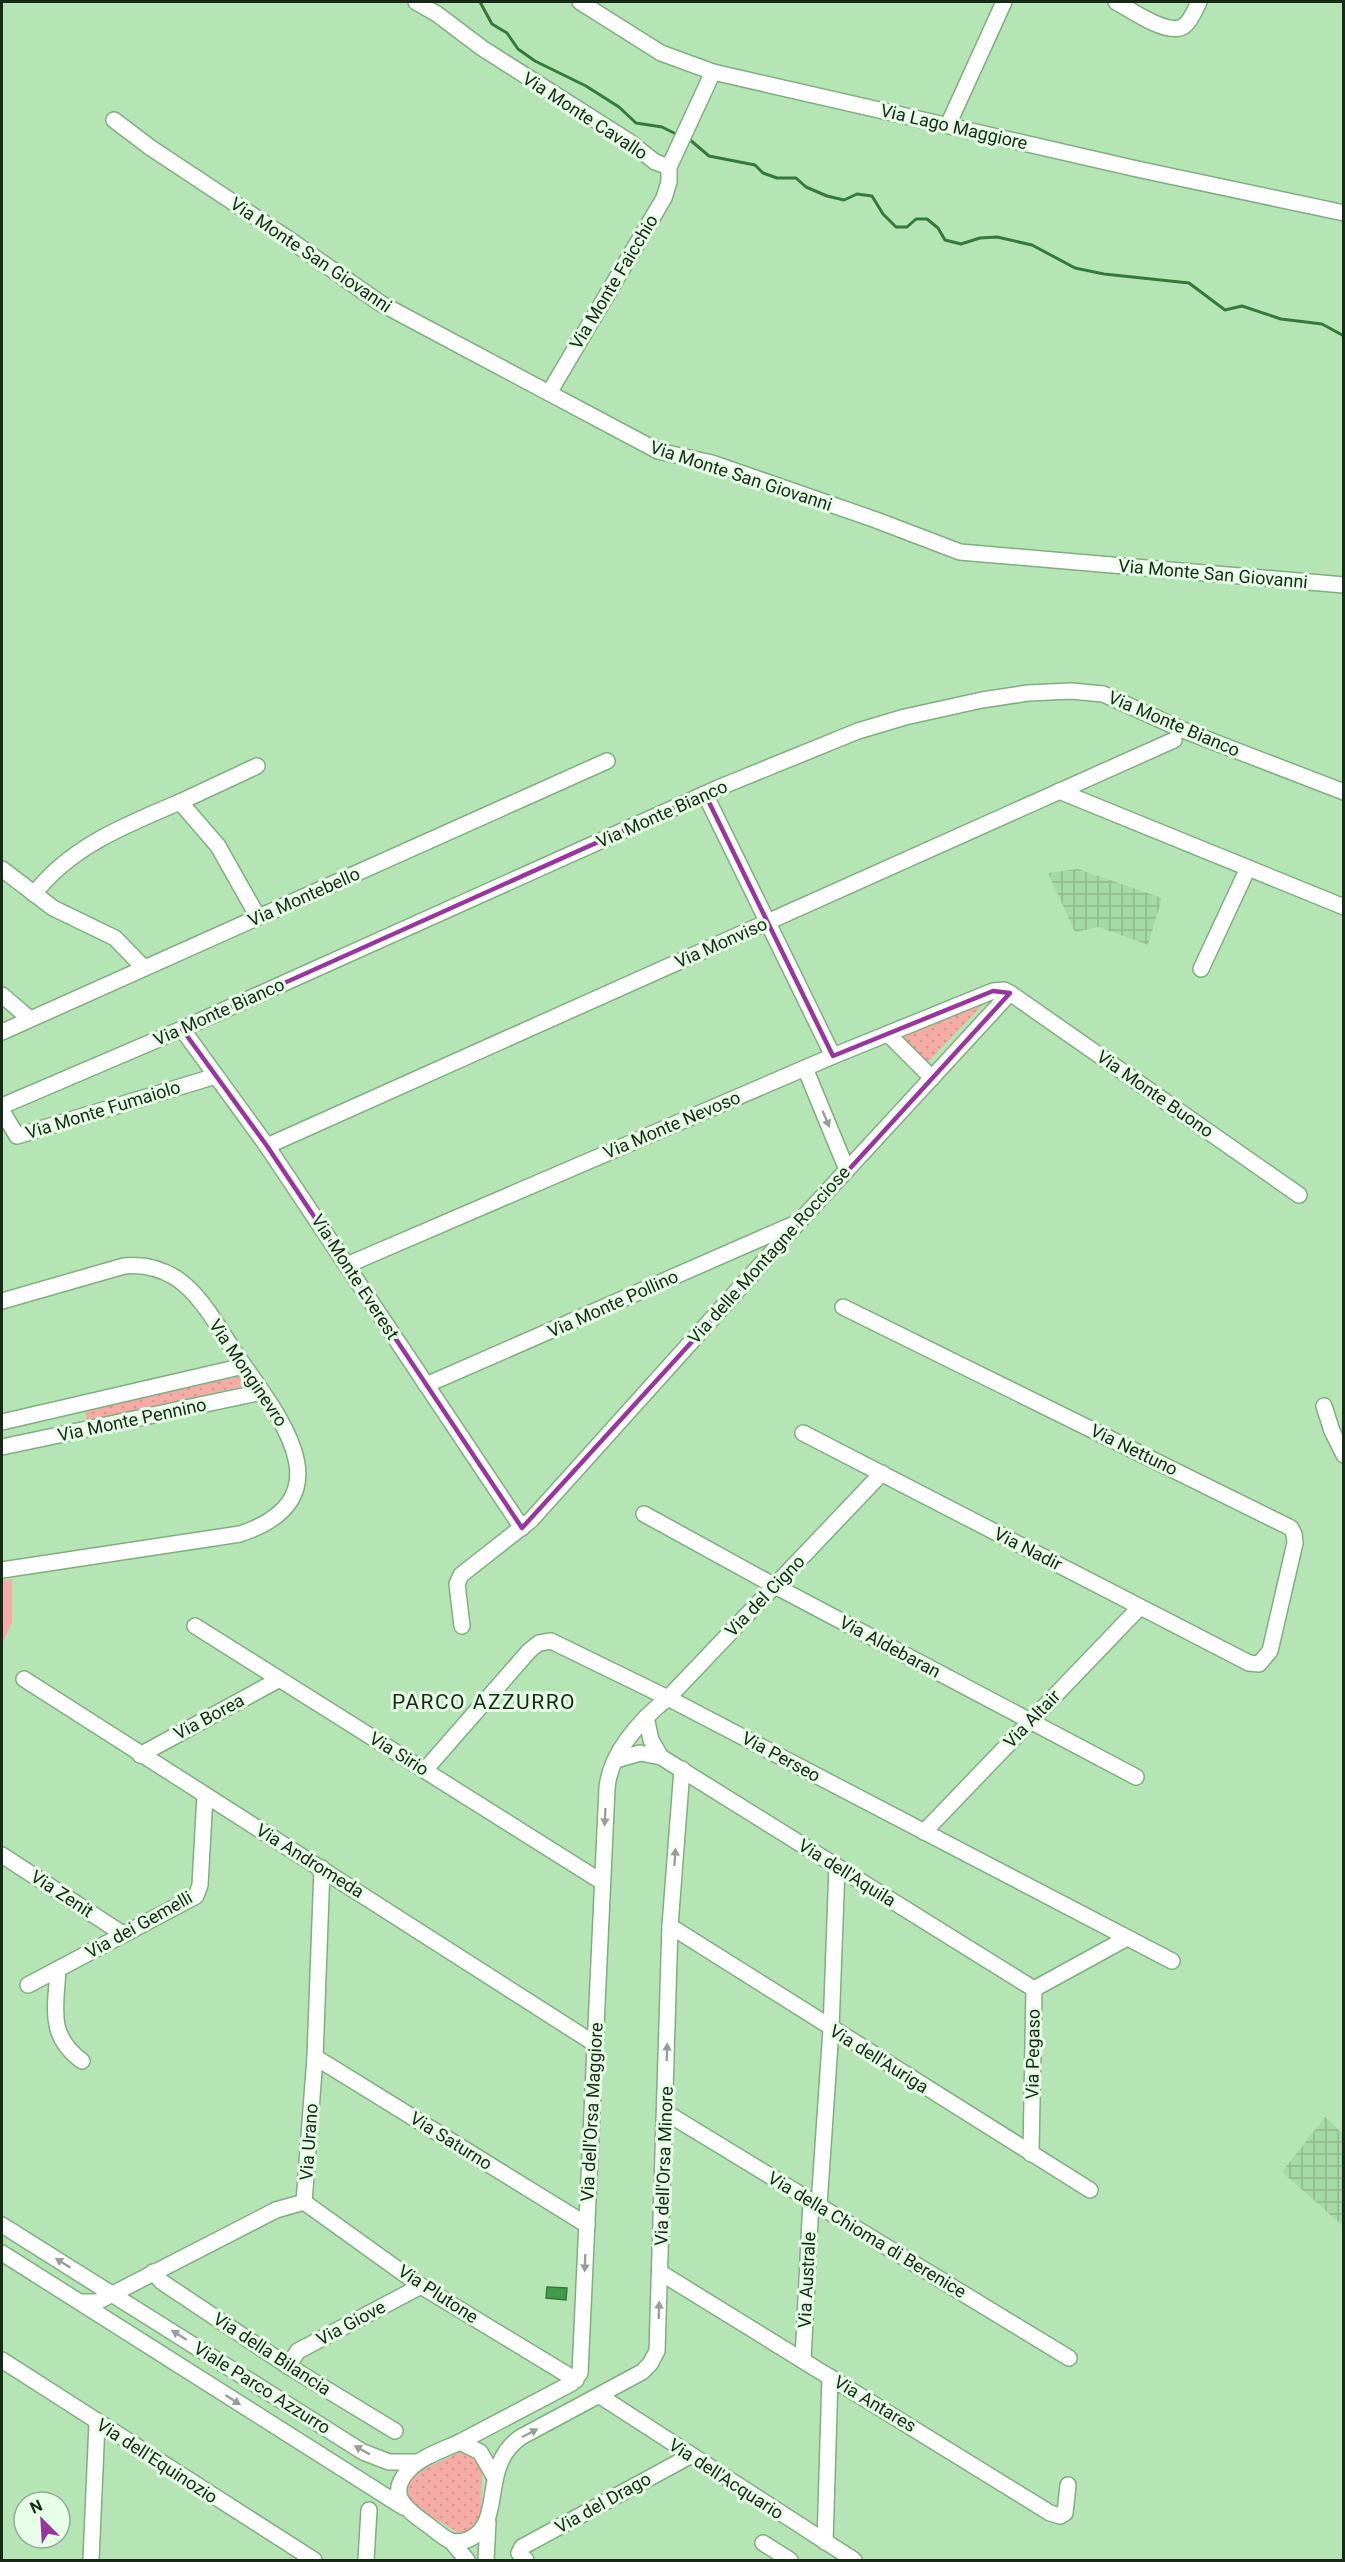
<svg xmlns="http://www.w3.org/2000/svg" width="1345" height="2562" viewBox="0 0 1345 2562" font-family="Roboto,sans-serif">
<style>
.industrial{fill:url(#industrial-grid)}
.grass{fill:url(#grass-dots)}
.pitch{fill:#f5aca6}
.water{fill:#429b49;stroke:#35793a;stroke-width:1.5}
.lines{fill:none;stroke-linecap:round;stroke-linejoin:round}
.stream{stroke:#35793a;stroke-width:3}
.minor-casing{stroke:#80ae81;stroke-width:18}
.minor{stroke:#fff;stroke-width:15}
.oneway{fill:#979f97}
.marked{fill:none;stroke:#97369e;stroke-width:4.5;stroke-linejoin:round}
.labels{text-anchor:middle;stroke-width:6;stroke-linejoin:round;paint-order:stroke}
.street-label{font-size:18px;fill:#172917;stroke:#e7ffe7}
.quarter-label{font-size:21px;letter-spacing:1.5px;fill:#172917;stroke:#e7ffe7}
</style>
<defs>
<pattern id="industrial-grid" width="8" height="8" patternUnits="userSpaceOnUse" patternTransform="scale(1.5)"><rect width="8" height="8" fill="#a5d9a5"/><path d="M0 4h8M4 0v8" fill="none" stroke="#8dba8d"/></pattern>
<pattern id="grass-dots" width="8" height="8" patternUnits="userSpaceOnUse" patternTransform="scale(1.5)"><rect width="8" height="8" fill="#f5aca6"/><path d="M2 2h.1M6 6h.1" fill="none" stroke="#d1948e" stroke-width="1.8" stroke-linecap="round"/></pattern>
</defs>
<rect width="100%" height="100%" fill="#b5e5b5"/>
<g class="industrial">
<path d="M1078,869L1162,898L1148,945L1099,927L1075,932L1048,873Z"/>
<path d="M1325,2117L1343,2134V2226L1282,2172Z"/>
</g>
<g class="grass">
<path d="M990,997L928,1062L898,1033Z"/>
<path d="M242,1376L248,1385L87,1421L85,1410Z"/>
<path d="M463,2451L474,2454L482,2473L481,2517L471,2530L459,2533L412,2505L408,2501L405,2488L415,2473Z"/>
</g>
<path class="pitch" d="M12,1579V1622L2,1644V1581Z"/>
<path class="water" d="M547,2287L567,2288L566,2300L546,2298Z"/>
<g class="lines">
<g class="stream">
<path d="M480,2L492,24L507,33L518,49L535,61L586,86L619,107L636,123L662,127L680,136"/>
<path d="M689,139L709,156L755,165L763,173L777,178H796L806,187L827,196L844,200L857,194L872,196L883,214L896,227H907L916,219H927L938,228L945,240L961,244L980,238L997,237L1032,245L1075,268L1104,274L1189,283L1225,310L1242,306L1281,319L1322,324L1344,336"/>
</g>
<g class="minor-casing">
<g id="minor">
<path d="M416,2L437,14L482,48L630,142L655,162L669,167L713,72"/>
<path d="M580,2L661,53L713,72L1137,169L1344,213"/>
<path d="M1116,2C1132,10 1168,37 1184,26C1192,20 1195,9 1199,2"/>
<path d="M114,120L151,148L287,238L380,303L658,451L712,463L876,520L960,552L1344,585"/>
<path d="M948,125L1004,2"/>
<path d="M549,393L664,198L669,182V167"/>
<path d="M1059,791L1344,907"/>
<path d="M705,794L833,1056"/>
<path d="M180,802L257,766"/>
<path d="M2,869L53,908L115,938L144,968"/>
<path d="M34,894C71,846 126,825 180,802L218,846L258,917"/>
<path d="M1201,969L1248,868"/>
<path d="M1010,993L1299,1195"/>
<path d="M2,995L30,1019"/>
<path d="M182,1029L267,1146L522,1528"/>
<path d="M2,1032L607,761"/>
<path d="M888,1034L932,1078"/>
<path d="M805,1068L847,1170"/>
<path d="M2,1106L182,1029L718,788L858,731L905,717L982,700L1028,693L1071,691L1103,694L1183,730L1344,792"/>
<path d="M2,1111L17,1136L216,1076"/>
<path d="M267,1146L1174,740"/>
<path d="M347,1265L833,1056L993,991L1004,990L1010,993L799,1222L531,1520L461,1575L457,1584L462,1626"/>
<path d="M2,1301L124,1266C143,1264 160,1268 176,1278C203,1296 220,1331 238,1357C279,1416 348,1498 240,1534L2,1570"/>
<path d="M426,1385L794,1224"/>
<path d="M1324,1406L1332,1431L1344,1455"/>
<path d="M2,1422L244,1366"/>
<path d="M803,1433L1249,1663L1259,1664L1270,1651L1295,1543L1294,1534L1291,1528L843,1307"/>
<path d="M2,1447L262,1392"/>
<path d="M644,1514L775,1586L1136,1777"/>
<path d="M195,1626L602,1882"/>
<path d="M24,1679L595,2044"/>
<path d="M646,1717L651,1740L661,1757"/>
<path d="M140,1755L278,1680"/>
<path d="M616,1760L640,1753L661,1757L1034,1989"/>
<path d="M425,1770L529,1651L539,1643L551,1641L668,1698L1172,1961"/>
<path d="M924,1832L1140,1607"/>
<path d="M2,1855L123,1934"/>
<path d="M670,1926L1090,2190"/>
<path d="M58,1969C56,2008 47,2035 82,2061"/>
<path d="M28,1985L196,1896L200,1885L205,1795"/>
<path d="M315,2057L587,2225"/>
<path d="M665,2112L1069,2358"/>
<path d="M1031,2154L1034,1989L1127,1938"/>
<path d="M304,2202L315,2057L322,1868"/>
<path d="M304,2202L421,2286L576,2380"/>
<path d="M819,2205L831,2029L837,1867"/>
<path d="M2,2225L363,2452L389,2462H417"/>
<path d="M2,2253L403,2507"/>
<path d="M153,2272L162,2282L288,2366L395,2431"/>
<path d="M661,2273L1050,2513L1060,2516L1065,2513L1068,2485"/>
<path d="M81,2302H97L276,2210L304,2202"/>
<path d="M2,2360L314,2560"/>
<path d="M803,2360L811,2200"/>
<path d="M288,2366L298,2351L421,2286"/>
<path d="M600,2396L854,2560"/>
<path d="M460,2442L572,2383L580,2373L607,1788C610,1753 641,1719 668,1698L882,1473"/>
<path d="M494,2476L480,2452L460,2442C443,2450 420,2457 408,2471C385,2496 409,2511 428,2525C435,2530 443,2538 451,2541C458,2543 467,2541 473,2537C504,2518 480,2465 521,2437L642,2372L650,2364L657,2351L670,1926L682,1769"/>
<path d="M451,2541L467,2560"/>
<path d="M825,2542L830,2377"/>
<path d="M763,2543L790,2560"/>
<path d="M91,2560L97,2423"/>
<path d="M366,2560L369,2510"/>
<path d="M486,2560L488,2522"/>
<path d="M526,2560L519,2553L522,2547L690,2456"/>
</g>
</g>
<use href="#minor" class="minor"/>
</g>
<defs><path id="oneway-solid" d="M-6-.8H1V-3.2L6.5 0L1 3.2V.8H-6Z" transform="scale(1.5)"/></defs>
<g class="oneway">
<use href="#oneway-solid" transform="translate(826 1119) rotate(67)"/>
<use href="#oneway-solid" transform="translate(605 1817) rotate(93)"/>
<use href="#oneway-solid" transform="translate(675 1857) rotate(-86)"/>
<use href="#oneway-solid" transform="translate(667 2052) rotate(-88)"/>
<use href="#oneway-solid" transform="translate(63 2263) rotate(-148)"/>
<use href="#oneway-solid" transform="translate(585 2263) rotate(92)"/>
<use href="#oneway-solid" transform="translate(659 2310) rotate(-88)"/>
<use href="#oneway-solid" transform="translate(179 2335) rotate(-148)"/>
<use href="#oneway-solid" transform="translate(233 2400) rotate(33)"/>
<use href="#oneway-solid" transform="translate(530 2433) rotate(-28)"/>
<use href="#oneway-solid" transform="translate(362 2450) rotate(-151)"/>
</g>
<path class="marked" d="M705,794L833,1056L993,991L1010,993L522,1528L267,1146L182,1029Z"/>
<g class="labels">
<g class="street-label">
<text transform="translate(585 116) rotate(33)" y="6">Via Monte Cavallo</text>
<text transform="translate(954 127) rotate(13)" y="6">Via Lago Maggiore</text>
<text transform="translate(311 255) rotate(34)" y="6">Via Monte San Giovanni</text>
<text transform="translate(614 282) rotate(-59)" y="6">Via Monte Faicchio</text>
<text transform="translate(741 476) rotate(18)" y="6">Via Monte San Giovanni</text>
<text transform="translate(1213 574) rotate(5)" y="6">Via Monte San Giovanni</text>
<text transform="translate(1174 724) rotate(23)" y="6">Via Monte Bianco</text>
<text transform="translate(662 814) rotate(-24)" y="6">Via Monte Bianco</text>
<text transform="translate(304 897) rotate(-24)" y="6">Via Montebello</text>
<text transform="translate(721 943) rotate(-24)" y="6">Via Monviso</text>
<text transform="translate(219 1012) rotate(-24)" y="6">Via Monte Bianco</text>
<text transform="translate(1155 1094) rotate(35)" y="6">Via Monte Buono</text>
<text transform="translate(103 1110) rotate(-17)" y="6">Via Monte Fumaiolo</text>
<text transform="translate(672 1125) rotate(-23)" y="6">Via Monte Nevoso</text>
<text transform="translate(769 1255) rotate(-48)" y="6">Via delle Montagne Rocciose</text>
<text transform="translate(355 1277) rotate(57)" y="6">Via Monte Everest</text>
<text transform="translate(613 1304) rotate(-24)" y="6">Via Monte Pollino</text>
<text transform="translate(248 1373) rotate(56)" y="6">Via Monginevro</text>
<text transform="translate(132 1420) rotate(-12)" y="6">Via Monte Pennino</text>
<text transform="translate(1134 1450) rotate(26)" y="6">Via Nettuno</text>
<text transform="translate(1028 1549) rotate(27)" y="6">Via Nadir</text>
<text transform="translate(765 1596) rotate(-46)" y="6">Via del Cigno</text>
<text transform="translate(890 1647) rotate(28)" y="6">Via Aldebaran</text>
<text transform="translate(209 1717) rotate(-28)" y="6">Via Borea</text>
<text transform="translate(1032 1719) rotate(-46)" y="6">Via Altair</text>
<text transform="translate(399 1754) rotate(32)" y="6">Via Sirio</text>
<text transform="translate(781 1757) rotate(28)" y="6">Via Perseo</text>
<text transform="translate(310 1861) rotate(32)" y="6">Via Andromeda</text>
<text transform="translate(847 1873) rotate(32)" y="6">Via dell'Aquila</text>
<text transform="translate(62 1894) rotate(33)" y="6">Via Zenit</text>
<text transform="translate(139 1925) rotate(-29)" y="6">Via dei Gemelli</text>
<text transform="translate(1033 2054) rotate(-89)" y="6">Via Pegaso</text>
<text transform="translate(879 2059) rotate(32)" y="6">Via dell'Auriga</text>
<text transform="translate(592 2112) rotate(-87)" y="6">Via dell'Orsa Maggiore</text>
<text transform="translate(451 2141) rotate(32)" y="6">Via Saturno</text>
<text transform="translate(309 2142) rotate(-86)" y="6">Via Urano</text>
<text transform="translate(664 2166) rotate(-88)" y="6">Via dell'Orsa Minore</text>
<text transform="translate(867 2235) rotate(31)" y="6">Via della Chioma di Berenice</text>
<text transform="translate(807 2280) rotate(-87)" y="6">Via Australe</text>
<text transform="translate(438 2294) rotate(33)" y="6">Via Plutone</text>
<text transform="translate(351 2323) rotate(-28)" y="6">Via Giove</text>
<text transform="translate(272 2354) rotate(33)" y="6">Via della Bilancia</text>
<text transform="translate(262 2388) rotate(32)" y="6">Viale Parco Azzurro</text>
<text transform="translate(875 2404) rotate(31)" y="6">Via Antares</text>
<text transform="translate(157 2461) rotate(33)" y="6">Via dell'Equinozio</text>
<text transform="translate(726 2479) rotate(33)" y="6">Via dell'Acquario</text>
<text transform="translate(603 2503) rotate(-29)" y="6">Via del Drago</text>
</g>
<g class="quarter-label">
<text x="484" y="1709">PARCO AZZURRO</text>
</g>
</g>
<rect width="1345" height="2562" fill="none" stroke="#172917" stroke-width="6"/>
<g transform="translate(42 2520) rotate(336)"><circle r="28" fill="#e7ffe7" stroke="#94a994" stroke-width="1.5"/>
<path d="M0-4.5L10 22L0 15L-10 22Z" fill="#97369e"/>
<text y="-9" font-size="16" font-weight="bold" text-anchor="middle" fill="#172917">N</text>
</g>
</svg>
